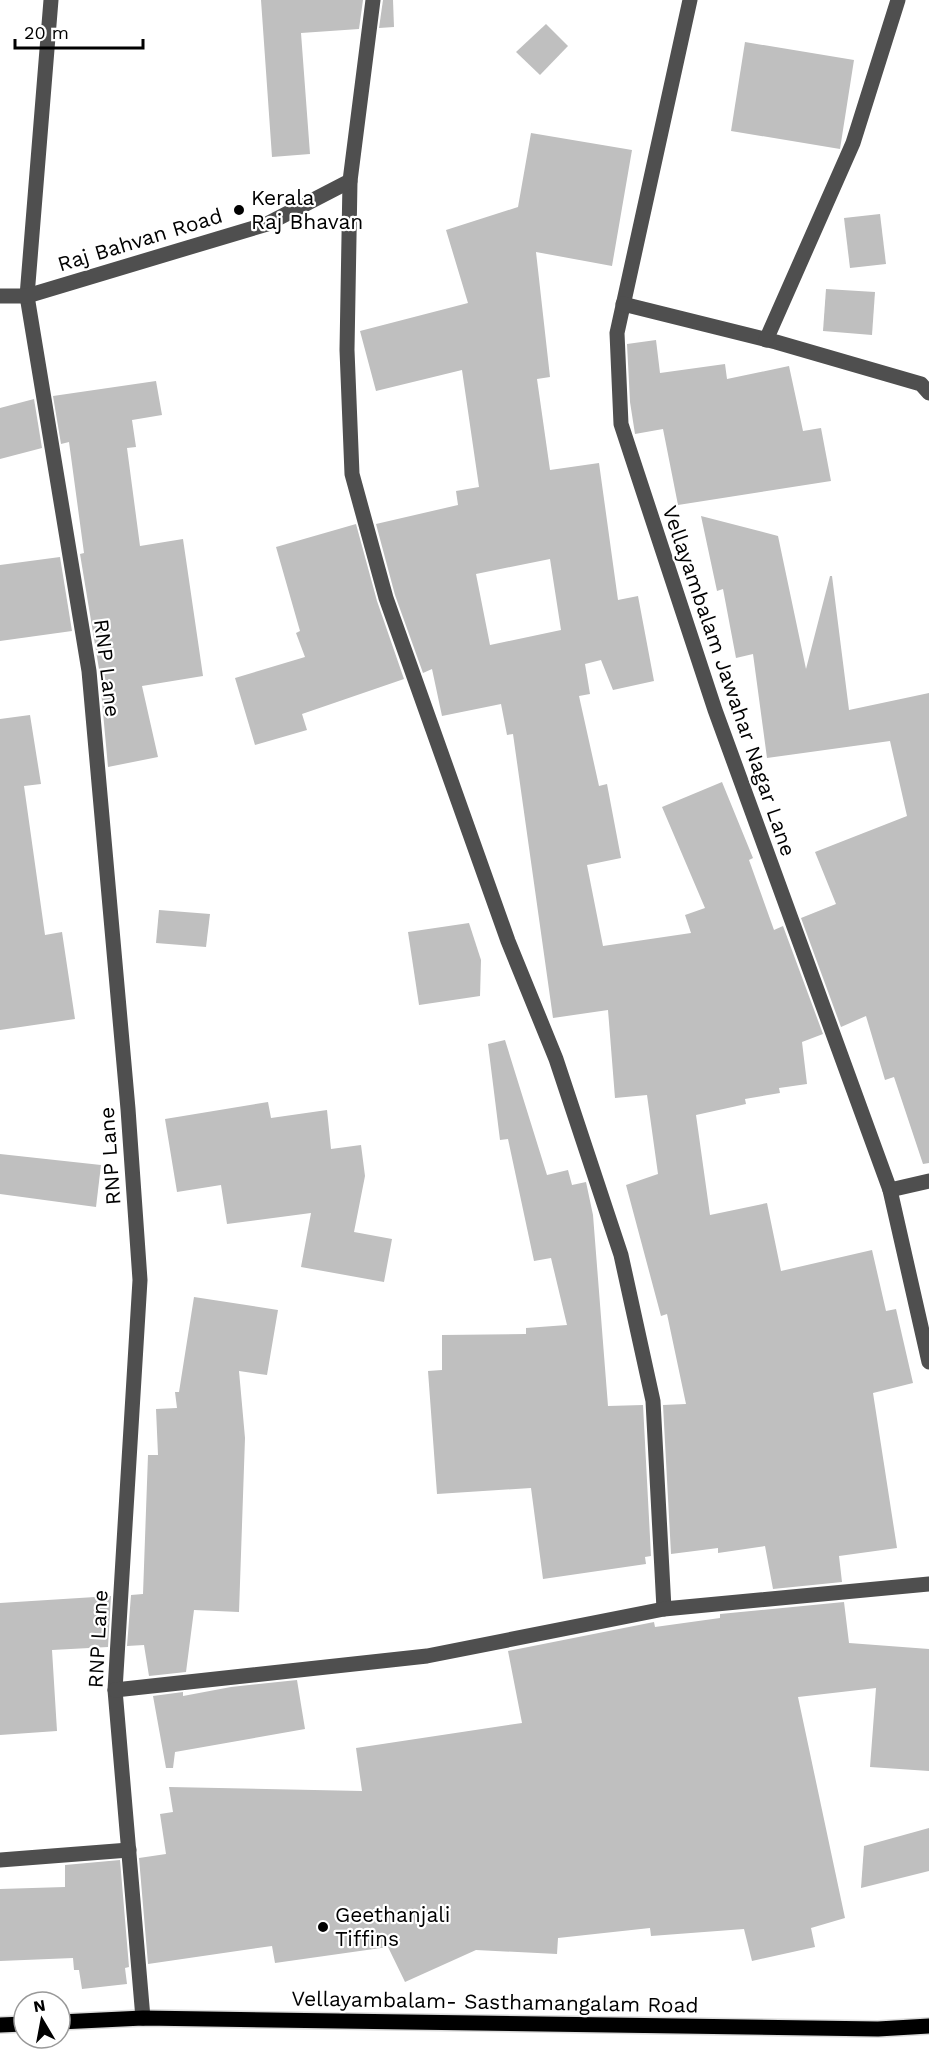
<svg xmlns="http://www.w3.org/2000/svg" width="929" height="2062" viewBox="0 0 929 2062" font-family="'Work Sans',sans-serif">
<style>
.building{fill:#bfbfbf;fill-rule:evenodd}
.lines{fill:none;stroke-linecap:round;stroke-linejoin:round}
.major-casing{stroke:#dbdbdb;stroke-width:18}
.minor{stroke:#4f4f4f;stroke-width:15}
.major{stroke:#000;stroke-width:15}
.poi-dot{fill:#000;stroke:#fff;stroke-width:2}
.labels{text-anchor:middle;stroke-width:4.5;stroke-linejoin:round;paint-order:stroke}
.poi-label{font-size:21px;fill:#000;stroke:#fff;text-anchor:start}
.street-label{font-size:21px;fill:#000;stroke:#fff}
</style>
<rect width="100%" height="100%" fill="#fff"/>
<g class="building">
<path d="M261,0H363L359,29L301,33L310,154L272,157Z"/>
<path d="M383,0H393L394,27L379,28Z"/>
<path d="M546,24L568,46L540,75L516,52Z"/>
<path d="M745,42L854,60L840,149L731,131Z"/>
<path d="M531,133L632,150L612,266L536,252L550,377L537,379L550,470L599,463L618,600L638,596L654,681L613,690L601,660L585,664L590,694L579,696L599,786L607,784L621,858L587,865L603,946L691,933L685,915L705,908L662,807L722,782L753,858L749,860L774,930L783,926L823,1034L802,1042L807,1084L779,1088L780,1093L745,1099L746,1104L696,1115L710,1215L767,1203L781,1271L872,1250L886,1311L896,1309L913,1383L873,1393L897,1548L839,1556L842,1582L773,1589L765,1546L718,1553V1548L671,1554L663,1405L686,1404L667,1314L661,1316L626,1185L658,1174L647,1095L615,1098L608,1010L553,1018L513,734L507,735L501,704L442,716L432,669L423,673L395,595L376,524L458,505L456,491L479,487L462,370L376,391L360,331L468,303L446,230L518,207ZM550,559L561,630L490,645L476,574Z"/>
<path d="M880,214L886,264L850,268L844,218Z"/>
<path d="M826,289L875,292L872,335L823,331Z"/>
<path d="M656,340L660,373L725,364L727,379L789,366L803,431L821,428L831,481L678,505L663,429L635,434L630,402L627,344Z"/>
<path d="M156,381L162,415L132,420L136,447L127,448L140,546L183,539L203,676L142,686L158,757L108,767L99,669L80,554L84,553L69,442L61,444L53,396Z"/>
<path d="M34,399L42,448L0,459V408Z"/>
<path d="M701,516L778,536L806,669L830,576H832L849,710L929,693V1163L923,1164L894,1077L885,1080L866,1016L841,1027L801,918L836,904L815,852L907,816L890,741L767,758L753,654L736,658L723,589L717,591Z"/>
<path d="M356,524L377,601L404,679L302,714L307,730L255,745L235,678L305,657L296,633L300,631L276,547Z"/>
<path d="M60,557L72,631L0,641V565Z"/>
<path d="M30,715L41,784L24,786L45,935L62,932L75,1019L0,1030V719Z"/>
<path d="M159,910L210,914L206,947L156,943Z"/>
<path d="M469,923L481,960L480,996L419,1005L408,932Z"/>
<path d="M505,1040L547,1175L568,1170L572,1185L586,1182L593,1215L608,1406L643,1405L651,1556L645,1557L646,1564L543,1579L531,1488L437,1494L428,1371L442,1370V1335L526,1334V1328L567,1325L551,1258L534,1261L508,1139L500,1140L488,1044Z"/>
<path d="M268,1102L271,1118L327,1110L331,1149L361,1145L365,1176L354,1232L392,1239L384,1282L301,1267L311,1213L227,1224L221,1185L177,1192L165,1119Z"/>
<path d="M0,1154L101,1165L96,1207L0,1194Z"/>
<path d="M194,1297L278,1310L267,1375L239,1371L245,1438L239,1612L194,1610L186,1672L149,1676L144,1645L127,1646L131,1595L143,1594L148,1455H158L156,1409L177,1408L175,1392H179Z"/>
<path d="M111,1596L108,1647L52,1650L57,1731L0,1735V1603Z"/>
<path d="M844,1602L849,1643L929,1649V1771L870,1767L876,1688L798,1697L845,1918L811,1928L815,1947L752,1961L744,1929L651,1936L650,1928L558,1938L557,1954L476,1950L405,1982L388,1947L275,1963L272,1946L148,1964L139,1858L166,1854L160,1814L173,1812L169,1787L362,1791L356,1748L522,1723L508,1651L654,1622L655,1627L720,1618V1614Z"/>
<path d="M297,1680L305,1729L175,1752L173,1768H166L153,1696L183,1692V1696L231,1687Z"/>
<path d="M929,1828V1871L861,1888L864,1846Z"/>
<path d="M120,1860L129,1967L125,1968L127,1984L82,1989L79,1970H74L73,1958L0,1961V1889L65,1887V1865Z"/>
</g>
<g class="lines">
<g class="major-casing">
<g id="major">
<path d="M60,2022L143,2018L878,2029L929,2026"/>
<path d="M0,2025L24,2024"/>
</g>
</g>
<g class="minor">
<path d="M51,0L27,296L89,671L128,1109L140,1280L115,1690L143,2018"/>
<path d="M690,0L617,333L621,424L715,710L890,1190L929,1362"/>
<path d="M350,181L347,350L352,474L386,598L508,941L556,1059L621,1255L653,1401L664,1609"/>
<path d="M0,296H27L267,224L350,181L373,0"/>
<path d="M623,304L776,342L921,384L929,393"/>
<path d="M766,340L853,143L898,0"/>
<path d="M890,1190L929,1181"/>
<path d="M115,1690L427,1656L664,1609L929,1584"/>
<path d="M0,1860L129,1850"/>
</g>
<use href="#major" class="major"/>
</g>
<g class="poi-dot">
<circle cx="239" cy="210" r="6"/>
<circle cx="323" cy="1927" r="6"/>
</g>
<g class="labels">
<g class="poi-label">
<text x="251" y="205">Kerala<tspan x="251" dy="24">Raj Bhavan</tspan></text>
<text x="335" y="1922">Geethanjali<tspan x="335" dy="24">Tiffins</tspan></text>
</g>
<g class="street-label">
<text transform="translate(140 240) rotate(-17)" y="7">Raj Bahvan Road</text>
<text transform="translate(107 668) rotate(83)" y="7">RNP Lane</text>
<text transform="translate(729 681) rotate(71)" y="7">Vellayambalam Jawahar Nagar Lane</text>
<text transform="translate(110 1156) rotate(-94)" y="7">RNP Lane</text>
<text transform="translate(98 1639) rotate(-87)" y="7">RNP Lane</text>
<text transform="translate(495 2002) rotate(1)" y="7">Vellayambalam- Sasthamangalam Road</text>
</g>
</g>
<g transform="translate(42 2020) rotate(350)"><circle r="28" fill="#ffffff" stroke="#999999" stroke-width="1.5"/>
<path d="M0-4.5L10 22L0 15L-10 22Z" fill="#000000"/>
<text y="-9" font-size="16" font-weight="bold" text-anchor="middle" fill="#000000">N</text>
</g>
<path d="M15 39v9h128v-9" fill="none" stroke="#000000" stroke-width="3"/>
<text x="24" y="39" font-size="18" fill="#000000" stroke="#ffffff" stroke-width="4.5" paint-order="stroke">20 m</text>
</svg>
